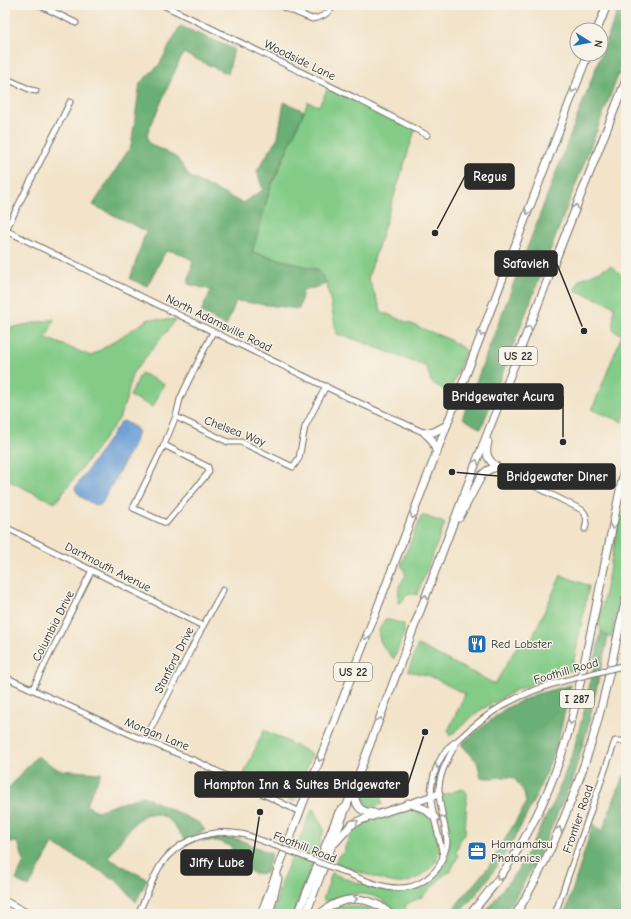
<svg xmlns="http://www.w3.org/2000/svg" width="631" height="919" viewBox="0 0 631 919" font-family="'Comic Neue',sans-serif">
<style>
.green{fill:#83cb87;stroke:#577b59}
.forest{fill:#6aaf74;stroke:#4a6d50}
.water{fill:#6a9fd6;stroke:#4a6580}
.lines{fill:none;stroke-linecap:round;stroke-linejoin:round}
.stream{stroke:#6a9fd6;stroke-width:1.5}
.minor-casing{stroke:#716b62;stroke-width:7}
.major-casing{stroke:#716b62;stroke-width:8}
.highway-casing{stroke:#716b62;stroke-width:9}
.minor{stroke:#fff;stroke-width:5}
.major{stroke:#fff;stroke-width:6}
.highway{stroke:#fff;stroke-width:7}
.minor-bridge-casing{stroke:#716b62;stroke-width:7;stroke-linecap:butt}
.minor-bridge{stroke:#fff;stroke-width:5}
.oneway{stroke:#a0a0a0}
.labels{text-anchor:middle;stroke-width:3;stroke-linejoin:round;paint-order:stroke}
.shield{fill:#f7f3e8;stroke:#686764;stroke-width:1}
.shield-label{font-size:11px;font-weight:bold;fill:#2b2b2b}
.street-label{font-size:12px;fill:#2b2b2b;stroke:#f7f3e8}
.poi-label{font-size:12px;fill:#2b2b2b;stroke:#f7f3e8;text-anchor:start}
.leader{fill:none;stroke:#2b2b2b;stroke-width:1.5}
.callout-dot{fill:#2b2b2b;stroke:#f7f3e8;stroke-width:1.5}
.callout{fill:#2b2b2b;stroke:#2b2b2b;stroke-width:1.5}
.callout-label{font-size:13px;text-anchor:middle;font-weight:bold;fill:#fff}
</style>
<rect width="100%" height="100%" fill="#f7f3e8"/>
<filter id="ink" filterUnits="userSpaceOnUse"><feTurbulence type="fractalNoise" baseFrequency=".025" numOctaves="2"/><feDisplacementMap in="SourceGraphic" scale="8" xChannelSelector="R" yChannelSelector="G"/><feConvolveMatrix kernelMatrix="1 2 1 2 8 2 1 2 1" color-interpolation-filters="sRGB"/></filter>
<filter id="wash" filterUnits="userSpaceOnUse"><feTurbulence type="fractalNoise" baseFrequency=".012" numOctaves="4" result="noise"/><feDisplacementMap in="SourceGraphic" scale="16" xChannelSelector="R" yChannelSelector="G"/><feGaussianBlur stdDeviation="0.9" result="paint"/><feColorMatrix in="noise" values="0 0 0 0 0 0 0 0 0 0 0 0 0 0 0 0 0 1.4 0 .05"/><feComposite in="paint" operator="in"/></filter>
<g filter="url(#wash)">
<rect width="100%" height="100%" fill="#f2e3c9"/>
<g class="green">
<path d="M329,86L416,127L368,278L382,312L448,339L466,350L451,389L446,391L431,382L427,367L343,335H337L327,284L319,270L252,252L270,189L308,102L319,106Z"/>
<path d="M611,266L626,279V407L623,422L592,410L622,335L613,330L614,306L575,290L579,280Z"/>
<path d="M54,319L46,338L91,356L149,319L176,320L132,374L127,397L119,419L55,503L5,479V325L9,328Z"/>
<path d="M141,373L164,384L153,407L130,396Z"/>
<path d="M422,515L445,523L417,595L409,593L401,602L398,603L399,586L406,575L401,564Z"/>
<path d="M620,515L626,519V571L611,638L601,631L599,624Z"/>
<path d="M561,575L589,586L572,670L516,690L479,711L450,736L448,731L465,694L430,676L408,671L418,645L495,684L519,643L529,645Z"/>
<path d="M385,619L404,624V633L394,659C387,651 375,640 380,628C381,625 384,622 385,619Z"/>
<path d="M264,730L312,754L294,802L242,778Z"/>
<path d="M372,771C380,777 380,794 382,804L369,808L362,796L370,773Z"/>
<path d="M462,789L465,791L467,793L465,835L461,838L456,852L458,856L450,872L445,874L422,897L406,904L405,914H397C379,889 351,890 325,902L323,900L332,873C365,886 403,903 434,878C440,872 447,863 449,855C451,837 445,819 442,803L443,802V795Z"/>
<path d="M313,808L324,830L312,866L293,914H273L281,882Z"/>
<path d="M409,810C418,811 429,813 433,822C435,825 435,830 436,834C437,838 440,844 439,849C439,866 419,880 403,883C390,885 350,868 335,863L339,855L344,853C345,843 351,833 359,826C364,822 400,813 409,810Z"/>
<path d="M351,906L369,909L379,914H329L331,910L340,907Z"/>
</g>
<g class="forest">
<path d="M620,5H626V55L481,429L464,419L463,416Z"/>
<path d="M180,26L234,49L228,74L183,53L147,134L149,143L177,158L190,177L242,203L263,190L257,171L278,137L284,102L304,111L270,189L252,252L319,270L327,284L303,291L299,309L236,301L226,326L201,312L211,290L188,284L193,260L173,251H166L147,286L130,279L146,231L93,205L131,146L140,83L159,65Z"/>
<path d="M601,631L608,637L587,731L573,777L545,843L521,888L505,914H484L519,868L555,800L573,752L586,703Z"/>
<path d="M571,685C566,705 562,727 556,747C553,756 548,766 545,775C524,825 497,875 458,914H452V910L489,866L526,804L524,792L514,778C502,775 493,780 481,777L477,762L461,744L506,708L536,694Z"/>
<path d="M37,756L59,770L101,773L86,805L97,811L143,796L199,823L205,830L185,840C179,832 173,821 164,817C159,814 151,813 145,815C133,821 116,847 108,858L147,879L136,902L116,880L53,844L29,887L16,880L24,862L18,842L5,843V792Z"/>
<path d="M623,776L626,777V914H565L593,824L602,832Z"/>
<path d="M210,838L238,839L272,854L266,873L254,874L234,858L231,846L217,841H202Z"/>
</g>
<path class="water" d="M124,421L136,428L138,431L135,442L102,503L99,506C91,504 77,496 75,488L121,422Z"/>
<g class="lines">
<path class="stream" d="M114,480H120"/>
</g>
</g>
<g filter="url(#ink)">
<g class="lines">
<g class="minor-casing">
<g id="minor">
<path d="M39,5L76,23"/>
<path d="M163,5L357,99L427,135"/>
<path d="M278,5L312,19C322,18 329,13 335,5"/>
<path d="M5,78L31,90L36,91"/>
<path d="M5,230L353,400L425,433"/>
<path d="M6,230L70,102"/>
<path d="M176,417L228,442H241L293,467L299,458L305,427L326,386"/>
<path d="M164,445L208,467L209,472L166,523L133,508Z"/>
<path d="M164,445L176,416L180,399L187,384L213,332"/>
<path d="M497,467L582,510C588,516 587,521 585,529"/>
<path d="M5,527L203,626"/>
<path d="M5,677L132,735L198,762L300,812"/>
<path d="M32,690L92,570"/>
<path d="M145,740L203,626L223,590"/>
<path d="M443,856C440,837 431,814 431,796C431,778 438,758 450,746C453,743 455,743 458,740C491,709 519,693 563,681"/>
<path d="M339,870C365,880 398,899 425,880C432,875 438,870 441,862C443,856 447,848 447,842C446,823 438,806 439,787C440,770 450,757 456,742"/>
<path d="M138,914C146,898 151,881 160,866C177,840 210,828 241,834C252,836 264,842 276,846"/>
<path d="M555,914L615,741H626"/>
</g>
</g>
<g class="major-casing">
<path id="major" d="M5,901L29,914"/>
</g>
<g class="highway-casing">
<g id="highway">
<path d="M597,30L607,5"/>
<path d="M425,433L434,432L447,425"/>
<path d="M425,433L432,440L437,453"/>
<path d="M488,442C485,454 487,459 497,467"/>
<path d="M459,518L482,475L488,470L497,467"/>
<path d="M355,790C354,805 359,812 374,813"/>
<path d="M408,803L425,809L435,818"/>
<path d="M335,843L351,825L361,820L439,794"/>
<path d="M261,914L588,54"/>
<path d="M269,914L278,879"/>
<path d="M298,914L339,812L347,806"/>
<path d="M306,914L477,460L626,80"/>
<path d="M320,914C341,895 368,894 390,914"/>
<path d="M470,914C515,864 547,804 566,740C577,704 583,667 591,631C603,574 614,518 626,461"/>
<path d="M516,914C549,860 573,801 592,741C606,694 615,646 626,598"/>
</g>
</g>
<use href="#minor" class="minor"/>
<use href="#major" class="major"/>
<use href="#highway" class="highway"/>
<g class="minor-bridge-casing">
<g id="minor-bridge">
<path d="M563,681L626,665"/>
<path d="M276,846L339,870"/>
</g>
</g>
<use href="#minor-bridge" class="minor-bridge"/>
</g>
<defs><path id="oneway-chevron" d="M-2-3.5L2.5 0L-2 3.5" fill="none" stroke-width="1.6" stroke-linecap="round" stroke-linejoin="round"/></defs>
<g class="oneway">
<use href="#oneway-chevron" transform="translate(573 90) rotate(112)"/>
<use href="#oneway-chevron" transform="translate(576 207) rotate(-69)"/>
<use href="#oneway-chevron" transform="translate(528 212) rotate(111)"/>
<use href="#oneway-chevron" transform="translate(529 328) rotate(-68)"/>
<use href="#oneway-chevron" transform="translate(482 334) rotate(111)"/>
<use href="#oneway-chevron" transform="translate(476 462) rotate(-69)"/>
<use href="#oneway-chevron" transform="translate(413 516) rotate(112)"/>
<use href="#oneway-chevron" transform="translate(613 527) rotate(102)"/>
<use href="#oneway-chevron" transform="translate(425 597) rotate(-71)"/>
<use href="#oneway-chevron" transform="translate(366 637) rotate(111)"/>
<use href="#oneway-chevron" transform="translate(380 720) rotate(-69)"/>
<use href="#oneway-chevron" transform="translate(571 722) rotate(105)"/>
<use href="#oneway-chevron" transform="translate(320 759) rotate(111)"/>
<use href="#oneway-chevron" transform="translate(438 766) rotate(113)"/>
<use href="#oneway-chevron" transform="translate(442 818) rotate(-101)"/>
<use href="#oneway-chevron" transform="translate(356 822) rotate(-29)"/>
<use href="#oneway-chevron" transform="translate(559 829) rotate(-67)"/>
<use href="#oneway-chevron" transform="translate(499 878) rotate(125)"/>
<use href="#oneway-chevron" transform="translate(355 899) rotate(-1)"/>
</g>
</g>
<defs>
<g id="restaurant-square" transform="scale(1)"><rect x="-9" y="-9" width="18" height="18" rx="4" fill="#1f6fb2" stroke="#f7f3e8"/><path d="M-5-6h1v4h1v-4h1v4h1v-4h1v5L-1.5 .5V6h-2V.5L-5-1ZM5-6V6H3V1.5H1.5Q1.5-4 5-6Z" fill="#fff"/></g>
<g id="office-square" transform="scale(1)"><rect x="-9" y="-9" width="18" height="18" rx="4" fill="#1f6fb2" stroke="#f7f3e8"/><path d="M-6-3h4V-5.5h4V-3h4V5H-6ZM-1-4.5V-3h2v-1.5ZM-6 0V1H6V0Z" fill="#fff"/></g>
</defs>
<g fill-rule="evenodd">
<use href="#restaurant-square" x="477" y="644"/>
<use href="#office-square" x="477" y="851"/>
</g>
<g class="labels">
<g class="shield">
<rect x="499" y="347" width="38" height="18" rx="3"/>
<rect x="334" y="663" width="38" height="18" rx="3"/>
<rect x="560" y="690" width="34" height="18" rx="3"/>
</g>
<g class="shield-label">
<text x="518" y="360">US 22</text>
<text x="353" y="676">US 22</text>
<text x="577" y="703">I 287</text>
</g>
<g class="street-label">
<text transform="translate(300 60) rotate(26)" y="4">Woodside Lane</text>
<text transform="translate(219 323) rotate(26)" y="4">North Adamsville Road</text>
<text transform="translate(235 431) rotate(21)" y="4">Chelsea Way</text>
<text transform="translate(108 567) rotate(27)" y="4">Dartmouth Avenue</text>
<text transform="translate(53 626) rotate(-63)" y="4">Columbia Drive</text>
<text transform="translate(174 660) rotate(-63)" y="4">Stanford Drive</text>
<text transform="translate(566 671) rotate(-16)" y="4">Foothill Road</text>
<text transform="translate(157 734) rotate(22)" y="4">Morgan Lane</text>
<text transform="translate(578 819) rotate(-71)" y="4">Frontier Road</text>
<text transform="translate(305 847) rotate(21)" y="4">Foothill Road</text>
</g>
<g class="poi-label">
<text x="491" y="648">Red Lobster</text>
<text x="491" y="848">Hamamatsu<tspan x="491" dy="14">Photonics</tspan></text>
</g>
</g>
<path class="leader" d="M435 233L465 176M584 331L557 264M563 442L563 396M452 472L498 476M425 732L408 784M260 812L252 863"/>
<g class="callout-dot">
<circle cx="435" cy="233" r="4"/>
<circle cx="584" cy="331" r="4"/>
<circle cx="563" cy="442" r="4"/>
<circle cx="452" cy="472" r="4"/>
<circle cx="425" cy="732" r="4"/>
<circle cx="260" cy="812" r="4"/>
</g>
<g class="callout">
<rect x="465" y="164" width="49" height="25" rx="4"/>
<rect x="495" y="251" width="62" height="25" rx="4"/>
<rect x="444" y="384" width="119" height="25" rx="4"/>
<rect x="498" y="464" width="117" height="25" rx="4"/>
<rect x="195" y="772" width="213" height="25" rx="4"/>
<rect x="181" y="850" width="71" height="25" rx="4"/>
</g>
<g class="callout-label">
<text x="490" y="181">Regus</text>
<text x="526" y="268">Safavieh</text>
<text x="503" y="401">Bridgewater Acura</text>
<text x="557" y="481">Bridgewater Diner</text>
<text x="302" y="789">Hampton Inn &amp; Suites Bridgewater</text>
<text x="217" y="867">Jiffy Lube</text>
</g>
<rect width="631" height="919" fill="none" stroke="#f7f3e8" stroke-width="20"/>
<g transform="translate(589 42) rotate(101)"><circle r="19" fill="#f7f3e8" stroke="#a5a39c"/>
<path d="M0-3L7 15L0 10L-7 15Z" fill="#1f6fb2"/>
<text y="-6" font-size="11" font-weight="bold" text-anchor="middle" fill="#2b2b2b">N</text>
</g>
</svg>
